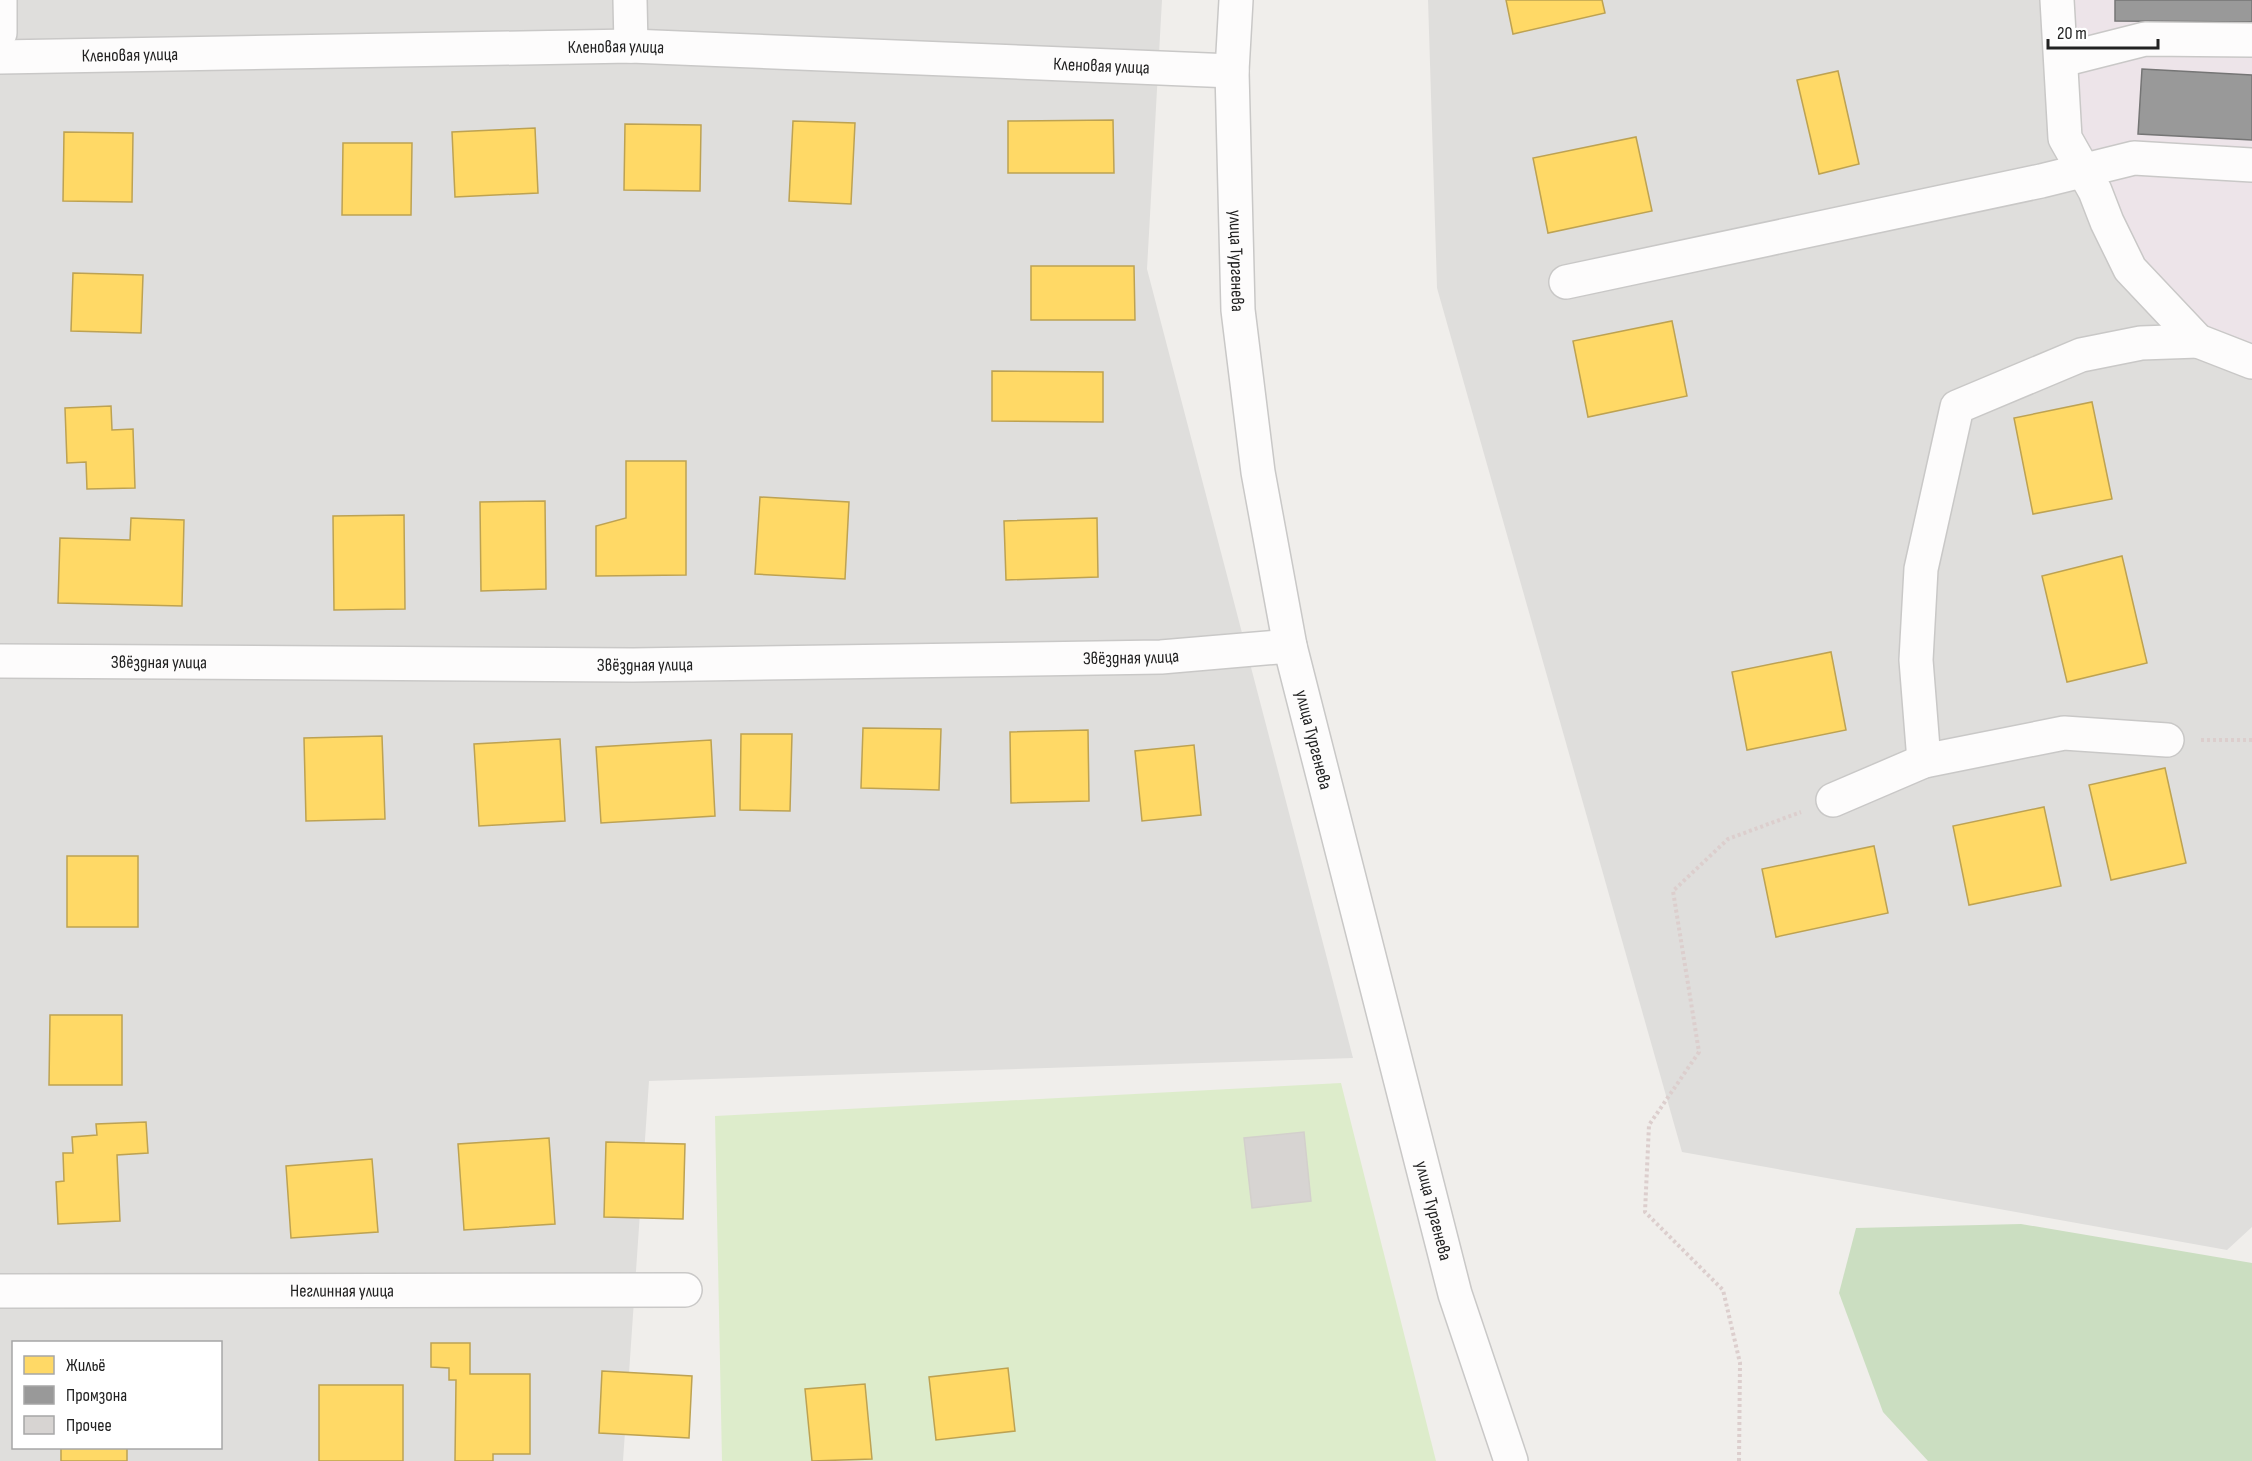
<svg xmlns="http://www.w3.org/2000/svg" width="2252" height="1461" viewBox="0 0 2252 1461" font-family="'Sofia Sans Condensed',sans-serif">
<style>
.residential{fill:#dfdedc;fill-rule:evenodd}
.industrial{fill:#ede4e9}
.grass{fill:#ddeccb}
.forest{fill:#cbdec1}
.homes{fill:#ffd966;stroke:#bda252;stroke-width:1.5}
.industry{fill:#999;stroke:#757575;stroke-width:1.5}
.building{fill:#d7d4d2;stroke:#d3d0cc;stroke-width:1.5}
.lines{fill:none;stroke-linecap:round;stroke-linejoin:round}
.minor-casing{stroke:#c9c8c7;stroke-width:36}
.path{stroke:#dccecd;stroke-width:4;stroke-dasharray:3 3;stroke-linecap:butt}
.minor{stroke:#fdfcfc;stroke-width:33}
.labels{text-anchor:middle;stroke-width:6;stroke-linejoin:round;paint-order:stroke}
.street-label{font-size:18px;fill:#222;stroke:#fff}
</style>
<rect width="100%" height="100%" fill="#f0eeeb"/>
<g class="residential">
<path d="M0,0H1162L1147,269L1353,1058L649,1081L623,1461H0ZM14,1342H220V1448H14Z"/>
<path d="M1428,0H2057L2252,362V1227L2227,1250L1682,1152L1437,288Z"/>
</g>
<path class="industrial" d="M2057,0H2252V362L2130,269L2065,138Z"/>
<path class="grass" d="M1341,1083L1436,1461H722L715,1116Z"/>
<path class="forest" d="M2021,1224L2252,1263V1461H1928L1883,1412L1839,1293L1856,1228Z"/>
<g class="homes">
<path d="M1506,0H1602L1605,13L1513,34Z"/>
<path d="M1838,71L1859,164L1819,174L1797,80Z"/>
<path d="M1113,120L1114,173H1008V121Z"/>
<path d="M793,121L855,123L851,204L789,201Z"/>
<path d="M625,124L701,125L700,191L624,190Z"/>
<path d="M535,128L538,193L455,197L452,132Z"/>
<path d="M64,132L133,133L132,202L63,201Z"/>
<path d="M1636,137L1652,211L1548,233L1533,158Z"/>
<path d="M343,143H412L411,215H342Z"/>
<path d="M1031,266H1134L1135,320H1031Z"/>
<path d="M73,273L143,275L141,333L71,331Z"/>
<path d="M1672,321L1687,396L1588,417L1573,341Z"/>
<path d="M992,371L1103,372V422L992,421Z"/>
<path d="M2092,402L2112,499L2033,514L2014,418Z"/>
<path d="M111,406L112,430L133,429L135,488L87,489L86,462L67,463L65,408Z"/>
<path d="M626,461H686V575L596,576V526L626,518Z"/>
<path d="M760,497L849,502L845,579L755,574Z"/>
<path d="M545,501L546,589L481,591L480,502Z"/>
<path d="M404,515L405,609L334,610L333,516Z"/>
<path d="M131,518L184,520L182,606L58,603L60,538L130,540Z"/>
<path d="M1097,518L1098,577L1006,580L1004,521Z"/>
<path d="M2122,556L2147,663L2067,682L2042,576Z"/>
<path d="M1831,652L1846,730L1747,750L1732,672Z"/>
<path d="M863,728L941,729L939,790L861,788Z"/>
<path d="M1088,730L1089,801L1011,803L1010,732Z"/>
<path d="M741,734H792L790,811L740,810Z"/>
<path d="M382,736L385,819L306,821L304,738Z"/>
<path d="M560,739L565,821L479,826L474,744Z"/>
<path d="M711,740L715,816L601,823L596,747Z"/>
<path d="M1194,745L1201,815L1142,821L1135,751Z"/>
<path d="M2165,768L2186,863L2111,880L2089,785Z"/>
<path d="M2044,807L2061,886L1969,905L1953,826Z"/>
<path d="M1874,846L1888,913L1776,937L1762,869Z"/>
<rect x="67" y="856" width="71" height="71"/>
<path d="M50,1015H122V1085H49Z"/>
<path d="M146,1122L148,1153L117,1155L120,1221L58,1224L56,1182L64,1181L63,1153H73L72,1137L97,1135L96,1124Z"/>
<path d="M549,1138L555,1224L464,1230L458,1144Z"/>
<path d="M606,1142L685,1144L683,1219L604,1217Z"/>
<path d="M372,1159L378,1232L291,1238L286,1166Z"/>
<path d="M431,1343H470V1374H530V1454H493V1461H455L456,1380H449V1368L431,1367Z"/>
<path d="M1008,1368L1015,1431L936,1440L929,1377Z"/>
<path d="M602,1371L692,1376L689,1438L599,1433Z"/>
<path d="M865,1384L872,1459L812,1461L805,1389Z"/>
<rect x="319" y="1385" width="84" height="76"/>
<rect x="61" y="1448" width="66" height="13"/>
</g>
<g class="industry">
<path d="M2115,0H2252V22L2115,21Z"/>
<path d="M2142,69L2252,75V140L2138,134Z"/>
</g>
<path class="building" d="M1304,1132L1311,1201L1252,1208L1244,1138Z"/>
<g class="lines">
<g class="minor-casing">
<g id="minor">
<path d="M630,0L631,46"/>
<path id="s1" d="M1236,0L1232,71L1238,310L1258,472L1290,646L1455,1294L1511,1461"/>
<path d="M2057,0L2065,138L2095,191L2107,222L2130,269L2198,341L2252,362"/>
<path d="M0,33V0"/>
<path id="s2" d="M0,57L631,46L1232,71"/>
<path d="M2062,60L2145,39L2252,40"/>
<path d="M1566,282L2041,181L2134,158L2252,165"/>
<path id="s3" d="M0,661L633,665L1161,657L1290,646"/>
<path d="M1924,761L1916,660L1921,569L1957,407L2081,355L2141,343L2198,341"/>
<path d="M1833,800L1924,761L2064,733L2167,740"/>
<path id="s4" d="M0,1291L685,1290"/>
</g>
</g>
<g class="path">
<path d="M2201,740H2252"/>
<path d="M1739,1461L1740,1363L1723,1290L1645,1212L1649,1125L1699,1052L1673,891L1728,839L1801,812"/>
</g>
<use href="#minor" class="minor"/>
</g>
<g class="labels">
<g class="street-label">
<text dy="6" stroke="none"><textPath href="#s2" startOffset="616">Кленовая улица</textPath></text>
<text dy="6" stroke="none"><textPath href="#s2" startOffset="130">Кленовая улица</textPath></text>
<text dy="6" stroke="none"><textPath href="#s2" startOffset="1102">Кленовая улица</textPath></text>
<text dy="6" stroke="none"><textPath href="#s1" startOffset="261">улица Тургенева</textPath></text>
<text dy="6" stroke="none"><textPath href="#s3" startOffset="1131">Звёздная улица</textPath></text>
<text dy="6" stroke="none"><textPath href="#s3" startOffset="159">Звёздная улица</textPath></text>
<text dy="6" stroke="none"><textPath href="#s3" startOffset="645">Звёздная улица</textPath></text>
<text dy="6" stroke="none"><textPath href="#s1" startOffset="747">улица Тургенева</textPath></text>
<text dy="6" stroke="none"><textPath href="#s1" startOffset="1233">улица Тургенева</textPath></text>
<text dy="6" stroke="none"><textPath href="#s4" startOffset="342">Неглинная улица</textPath></text>
</g>
</g>
<rect x="12" y="1341" width="210" height="108" fill="#ffffff" stroke="#a7a7a7" stroke-width="1.5"/>
<rect x="24" y="1356" width="30" height="18" fill="#ffd966" stroke="#a7a7a7" stroke-width="1.5"/>
<text x="66" y="1371" font-size="18" fill="#222222">Жильё</text>
<rect x="24" y="1386" width="30" height="18" fill="#999999" stroke="#a7a7a7" stroke-width="1.5"/>
<text x="66" y="1401" font-size="18" fill="#222222">Промзона</text>
<rect x="24" y="1416" width="30" height="18" fill="#d7d4d2" stroke="#a7a7a7" stroke-width="1.5"/>
<text x="66" y="1431" font-size="18" fill="#222222">Прочее</text>
<path d="M2048 39v9h110v-9" fill="none" stroke="#222222" stroke-width="3"/>
<text x="2057" y="39" font-size="18" fill="#222222" stroke="#ffffff" stroke-width="4.5" paint-order="stroke">20 m</text>
</svg>
